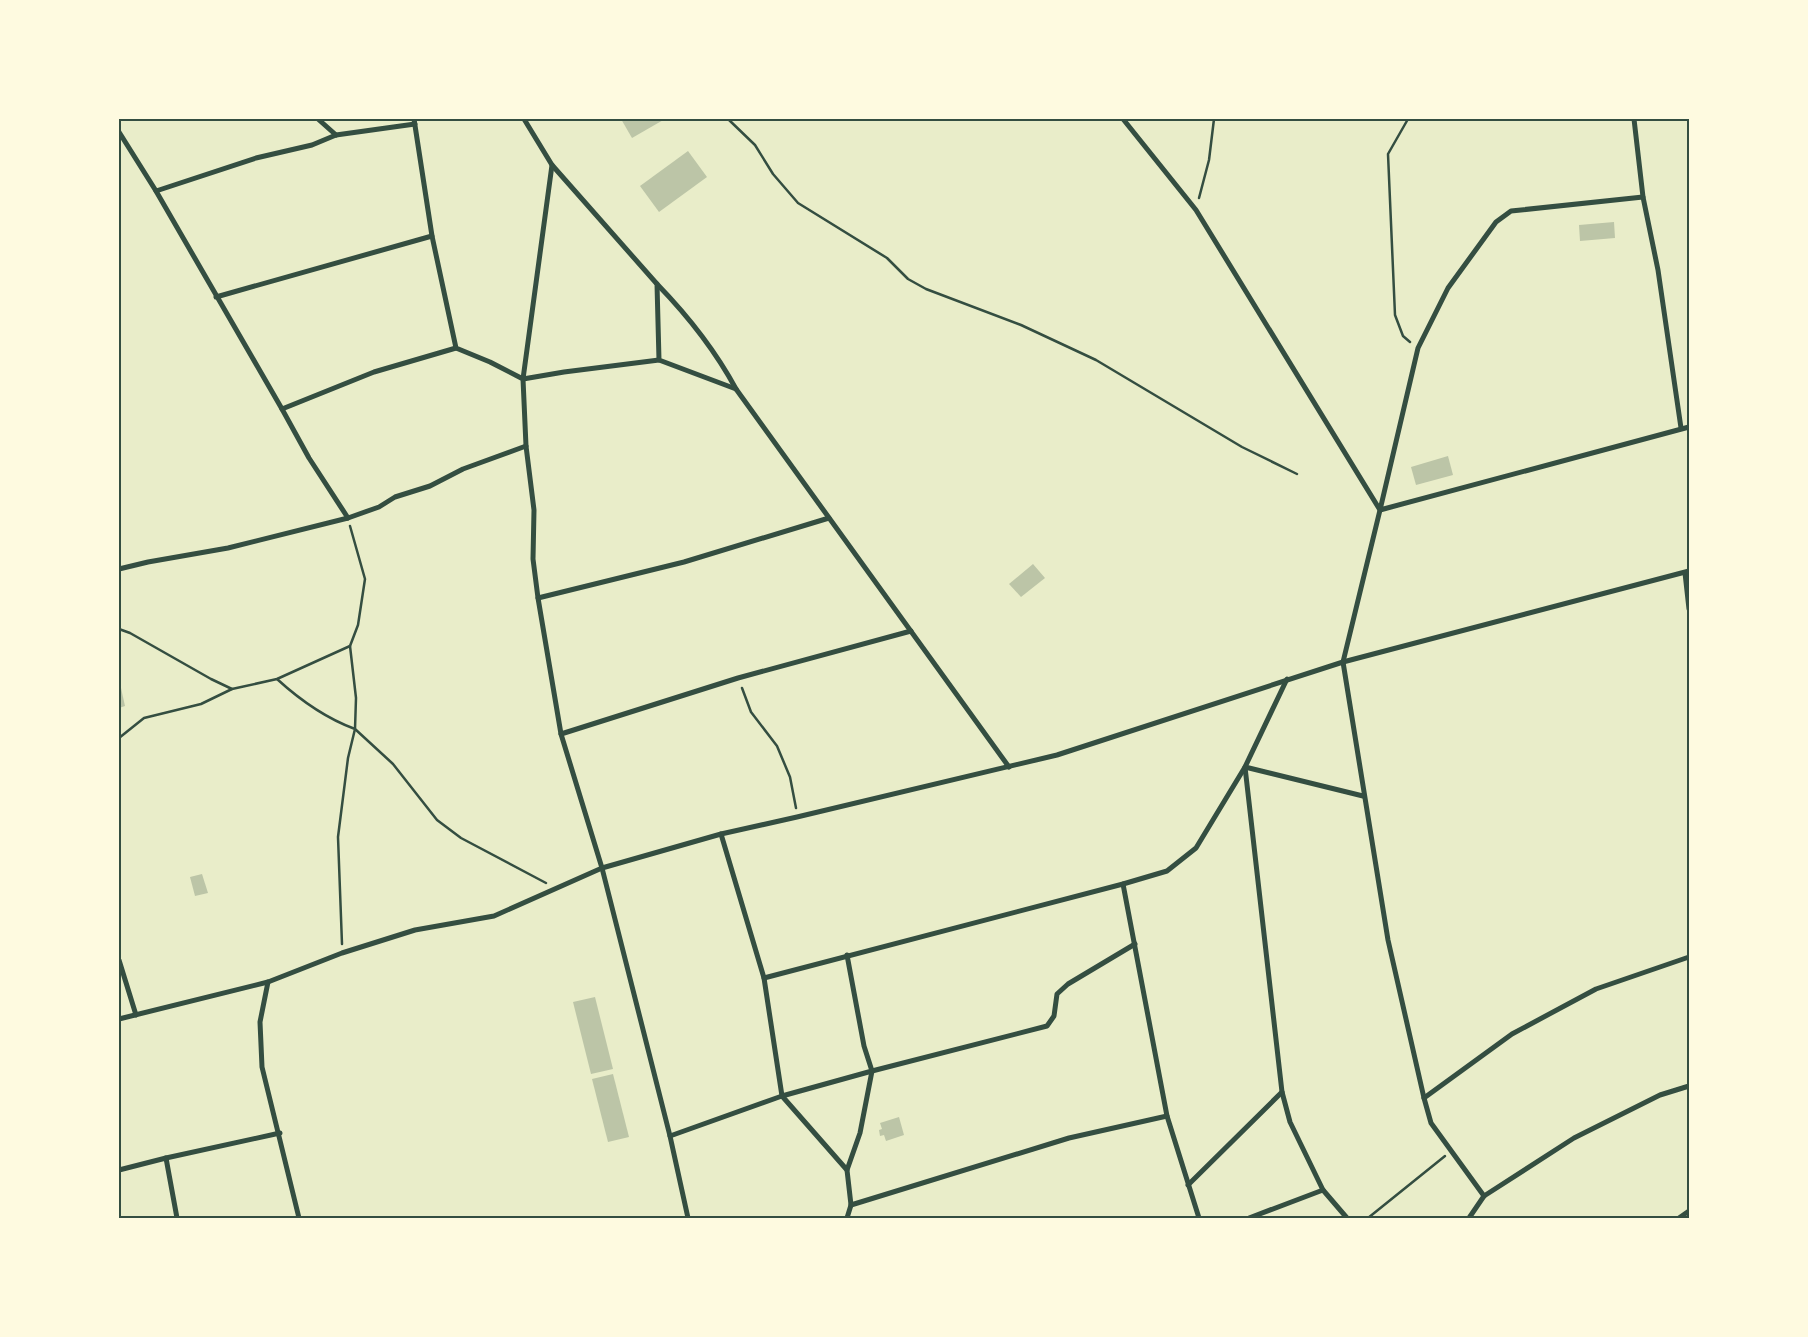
<svg xmlns="http://www.w3.org/2000/svg" width="1808" height="1337" viewBox="0 0 1808 1337" font-family="'Archivo Narrow',sans-serif">
<style>
.building{fill:#bcc5a7}
.lines{fill:none;stroke-linecap:round;stroke-linejoin:round}
.path{stroke:#344e41;stroke-width:2.5}
.minor{stroke:#344e41;stroke-width:5}
.neatline{fill:none;stroke:#344e41;stroke-width:2}
</style>
<rect width="100%" height="100%" fill="#e9edc9"/>
<g class="building">
<path d="M621,119H665L632,138Z"/>
<path d="M688,151L707,177L659,212L640,186Z"/>
<path d="M1614,222L1615,238L1580,241L1579,225Z"/>
<path d="M1448,456L1453,475L1416,485L1411,467Z"/>
<path d="M1033,564L1045,578L1021,597L1009,584Z"/>
<path d="M121,688L125,706L119,708V689Z"/>
<path d="M202,874L208,893L195,896L190,877Z"/>
<path d="M595,997L613,1069L591,1074L573,1002Z"/>
<path d="M613,1074L629,1137L608,1142L592,1079Z"/>
<path d="M899,1117L904,1135L886,1141L884,1135L880,1136L879,1130L882,1129L880,1123Z"/>
</g>
<g class="lines">
<g class="path">
<path d="M728,119L755,145L773,174L798,203L887,258L908,279L926,289L1021,325L1096,360L1242,447L1297,474"/>
<path d="M1408,119L1388,154L1395,315L1403,336L1410,342"/>
<path d="M1199,198L1209,160L1214,119"/>
<path d="M119,629L130,633L211,679L232,689"/>
<path d="M350,646L356,698L355,729L393,764L437,820L461,838L546,883"/>
<path d="M277,679C300,700 325,718 355,729L348,758L338,837L342,944"/>
<path d="M742,688L751,712L777,746L790,777L796,808"/>
<path d="M119,738L144,718L201,704L232,689L277,679L350,646L358,625L365,579L350,526"/>
<path d="M1368,1218L1445,1156"/>
</g>
<g class="minor">
<path d="M318,119L336,135"/>
<path d="M414,119L432,236L456,348L490,362L523,379L526,446L534,510L533,559L538,598L561,734L602,868L670,1136L688,1218"/>
<path d="M524,119L552,165L657,284L659,360L736,389L1009,767"/>
<path d="M1123,119L1196,210L1380,510L1343,662L1388,940L1424,1098L1431,1123L1484,1196"/>
<path d="M1634,119L1643,197L1658,270L1681,428"/>
<path d="M119,132L156,191L282,409L309,458L348,518"/>
<path d="M552,165L523,379L564,372L659,360"/>
<path d="M156,191L256,158L312,145L336,135L415,124"/>
<path d="M1643,197L1511,211L1496,222L1448,288L1418,348L1380,510L1689,427"/>
<path d="M657,284C688,316 715,350 736,389"/>
<path d="M216,297L432,236"/>
<path d="M282,409L374,372L456,348"/>
<path d="M119,569L148,562L228,548L348,518L379,507L395,497L430,486L463,469L526,446"/>
<path d="M1685,573L1689,609"/>
<path d="M538,598L684,562L829,518"/>
<path d="M1287,679L1245,767L1282,1092L1290,1122L1323,1190L1347,1218"/>
<path d="M561,734L738,678L911,631"/>
<path d="M721,834L764,978L782,1096L847,1170L851,1205L847,1218"/>
<path d="M1123,884L1167,1116L1199,1218"/>
<path d="M119,960L136,1015"/>
<path d="M764,978L1123,884L1167,871L1196,848L1245,767L1363,796"/>
<path d="M268,982L260,1022L262,1067L299,1218"/>
<path d="M119,1019L268,982L342,953L415,930L494,916L602,868L721,834L797,817L1057,755L1343,662L1689,571"/>
<path d="M1424,1098L1512,1034L1596,989L1689,957"/>
<path d="M670,1136L782,1096L872,1071L1047,1026L1054,1016L1057,994L1068,984L1135,944"/>
<path d="M166,1158L177,1218"/>
<path d="M119,1170L166,1158L280,1133"/>
<path d="M847,1170L860,1133L872,1071L864,1046L847,955"/>
<path d="M1188,1185L1282,1092"/>
<path d="M851,1205L1069,1138L1167,1116"/>
<path d="M1249,1218L1323,1190"/>
<path d="M1469,1218L1484,1196L1574,1138L1660,1095L1689,1086"/>
<path d="M1679,1218L1689,1211"/>
</g>
</g>
<rect width="1808" height="1337" fill="none" stroke="#fefae0" stroke-width="240"/>
<rect x="120" y="120" width="1568" height="1097" class="neatline"/>
</svg>
